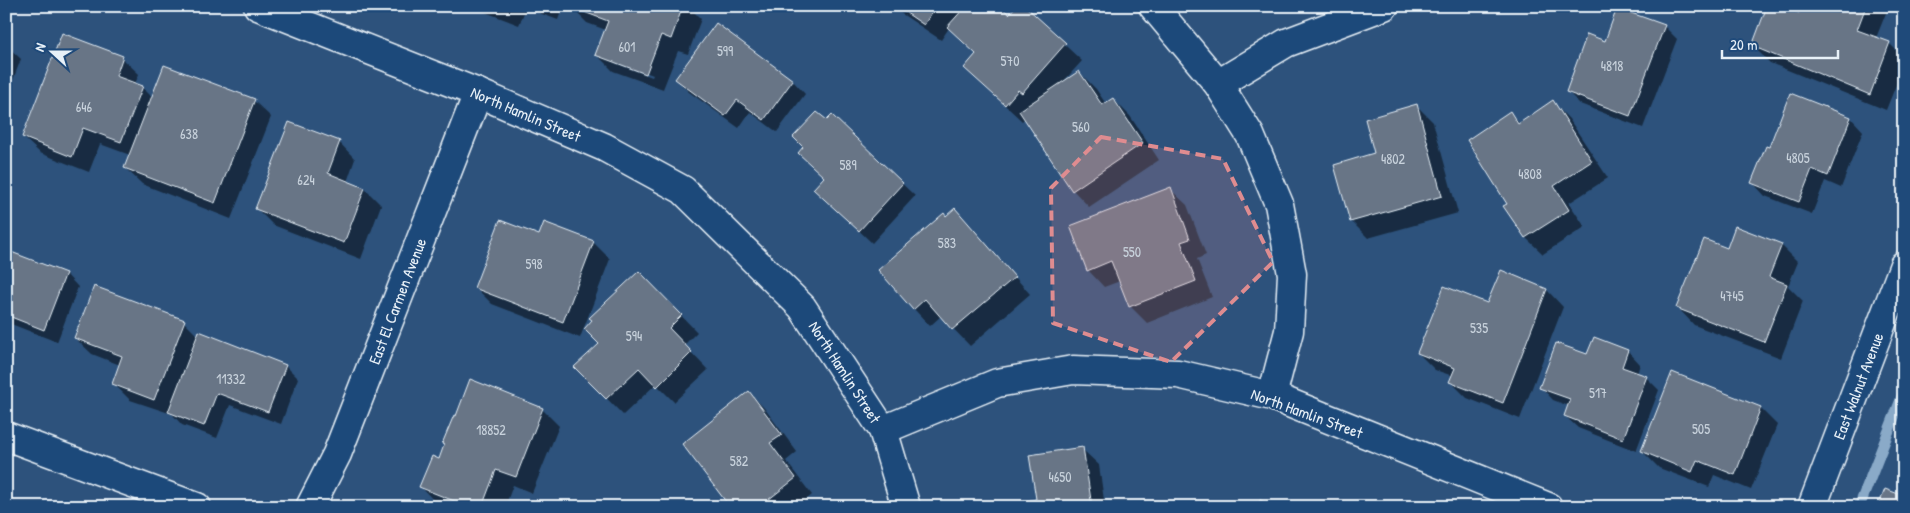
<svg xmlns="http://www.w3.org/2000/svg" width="1910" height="513" viewBox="0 0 1910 513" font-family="'Patrick Hand',sans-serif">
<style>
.shadow{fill:#0007;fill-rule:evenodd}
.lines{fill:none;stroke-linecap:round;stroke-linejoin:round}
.stream{stroke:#8aaac8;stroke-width:11}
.building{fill:#677486;stroke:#e8f1f8}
.minor-casing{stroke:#e8f1f8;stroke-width:31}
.minor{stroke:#1f4a7a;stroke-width:28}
.marked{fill:#df8c90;fill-opacity:0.2;stroke:#df8c90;stroke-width:4;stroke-dasharray:10 6;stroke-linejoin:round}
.labels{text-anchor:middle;stroke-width:4;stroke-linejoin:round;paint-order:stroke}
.number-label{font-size:14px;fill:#c8d2dc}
.street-label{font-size:16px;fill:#e8f1f8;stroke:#1f4a7a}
</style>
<rect width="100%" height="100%" fill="#2d527c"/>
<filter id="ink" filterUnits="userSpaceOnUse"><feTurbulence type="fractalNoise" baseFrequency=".02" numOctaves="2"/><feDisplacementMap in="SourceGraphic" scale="10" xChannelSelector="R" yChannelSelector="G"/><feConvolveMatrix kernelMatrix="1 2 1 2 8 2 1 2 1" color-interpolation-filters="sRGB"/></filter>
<g filter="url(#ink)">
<g class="shadow">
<path d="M469,6H563L558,20L526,8L519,25Z"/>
<path d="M570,6H694L692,10L701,19L688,54L678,51L663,89L613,71L596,54L606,30L587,23ZM615,61L653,75L652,77L615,63Z"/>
<path d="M890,6H963L959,16H1009L1023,6L1082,61L1063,82L1079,72L1096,89L1106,104L1113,99L1130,116L1159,160L1089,207L1073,190L1025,118L1022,121L965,68L977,55L949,28L941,40Z"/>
<path d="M1802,6H1886L1888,8L1876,38L1889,43L1904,58V65L1886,110L1770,63L1753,46L1799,15Z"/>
<path d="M716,25L793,81L805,94L777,132L750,112L739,128L689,92L676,79Z"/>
<path d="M1664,26L1677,39L1643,128L1580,104L1567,91L1605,42Z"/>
<path d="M6,45L21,59L6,98Z"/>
<path d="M122,58L139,74L135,84L142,87L152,97L254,101L271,117L231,219L142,184L125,168L130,155L100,144L89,172L40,153L23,137Z"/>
<path d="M1791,94L1851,118L1863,131L1841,188L1825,181L1812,214L1765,196L1753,183L1770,149Z"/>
<path d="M1552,102L1569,119L1608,178L1569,203L1585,227L1543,254L1526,238L1505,206L1508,205L1510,113L1520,124Z"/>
<path d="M1417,106L1433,122L1458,213L1368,238L1351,221L1376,154Z"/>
<path d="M832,117L915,196L872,243L828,201L825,177L827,122Z"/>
<path d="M339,142L355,159L347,182L365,189L381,205L361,259L273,225L256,208Z"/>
<path d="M1170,189L1187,205L1206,255L1197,259L1212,297L1147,323L1130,306L1120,281L1104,287L1088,270Z"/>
<path d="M955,209L1030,294L970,346L941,316L930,326L914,309L946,217Z"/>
<path d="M545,223L594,243L610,259L580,338L492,304L475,287L539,237Z"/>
<path d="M1781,245L1798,262L1788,286L1803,301L1781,358L1694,325L1678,308L1727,249Z"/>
<path d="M6,251L66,274L78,287L57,342L6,322Z"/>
<path d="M639,272L697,332L684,345L708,370L674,402L656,384L623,415L576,367L601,344Z"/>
<path d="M1501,272L1547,290L1563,307L1520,419L1467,398L1451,382L1453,376L1435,370L1418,353L1488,305Z"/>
<path d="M184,322L198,336L286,366L298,378L281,424L230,405L217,438L182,425L172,414L130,400L113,383L120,365L92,354L75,338Z"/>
<path d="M1594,339L1628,351L1640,364L1637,374L1646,377L1659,390L1636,451L1578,428L1565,416L1569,406L1553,400L1541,387L1588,356Z"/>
<path d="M749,392L765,409L797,452L786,461L812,495L797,507H731Z"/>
<path d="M1760,408L1777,425L1751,490L1714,475L1709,487L1659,468L1642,451Z"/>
<path d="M542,409L559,426L532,493L513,485L505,507H445L437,504L421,487L440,461Z"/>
<path d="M1082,449L1099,465L1105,507H999L1038,500Z"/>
</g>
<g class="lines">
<path class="stream" d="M1859,507L1904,392"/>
</g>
<g class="building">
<path d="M568,6H683L671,39L661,35L646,74L595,55L608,21Z"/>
<path d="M896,6H936L924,25Z"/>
<path d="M966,6H1000L1009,14L1016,6H1025L1066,43L1022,93L1018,90L1005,105L964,68L976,54L947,27Z"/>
<path d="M1767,6H1781L1799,13L1801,6H1866L1857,30L1890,42L1870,95L1752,46Z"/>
<path d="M1617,8L1665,25L1630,116L1566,92L1587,34L1605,41Z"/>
<path d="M716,23L793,80L764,120L737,100L725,116L675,79Z"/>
<path d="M62,33L123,56L116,76L143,86L121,142L83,128L72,157L22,137Z"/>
<path d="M164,65L255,99L215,203L124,168Z"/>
<path d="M1079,71L1102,105L1113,98L1143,143L1072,191L1019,111Z"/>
<path d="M1790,93L1851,117L1828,176L1812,169L1799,202L1751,183L1766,146L1769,147Z"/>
<path d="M1553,100L1592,161L1554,186L1569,210L1525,238L1503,206L1507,204L1467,140L1510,111L1518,124Z"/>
<path d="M1417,104L1442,196L1350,222L1334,165L1374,153L1365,119Z"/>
<path d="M817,112L827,120L832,115L903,183L859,231L813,189L824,177L798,153L803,147L793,137Z"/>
<path d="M289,122L340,141L328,173L365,188L344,243L255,209Z"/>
<path d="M1171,187L1190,239L1181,242L1196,281L1129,307L1111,261L1087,271L1070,226Z"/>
<path d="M955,208L1015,277L952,330L925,299L913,310L878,270L944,213L946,216Z"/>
<path d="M500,220L539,235L544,222L594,241L563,322L474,288Z"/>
<path d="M1735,226L1782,244L1769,277L1787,284L1764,342L1676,308L1704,239L1727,248Z"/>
<path d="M6,250L66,273L44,330L6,315Z"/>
<path d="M1501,270L1547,289L1503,403L1449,382L1455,368L1417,353L1444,286L1487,303Z"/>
<path d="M639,271L682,315L669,328L692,352L657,387L639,368L606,399L574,367L599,344L584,329L592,320L589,318Z"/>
<path d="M94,286L185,320L154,400L112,384L122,356L74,338Z"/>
<path d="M199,331L286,365L268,412L217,393L204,426L168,412Z"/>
<path d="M1594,337L1628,350L1622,367L1647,376L1623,439L1564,416L1570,399L1539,388L1556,343L1587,354Z"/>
<path d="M1672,372L1761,407L1735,475L1697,460L1692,472L1641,451Z"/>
<path d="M470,379L543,408L516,477L496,470L482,507H469L419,487L432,456L439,459L444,445L442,444L454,415L456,416Z"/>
<path d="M749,391L782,435L770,443L796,478L759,507H730L682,444Z"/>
<path d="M1083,447L1092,507H998L1036,499L1029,455Z"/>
<path d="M1885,489L1904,496V507H1878Z"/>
<path d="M1260,500L1278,507H1258Z"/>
</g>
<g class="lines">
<g class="minor-casing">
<g id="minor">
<path d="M258,6L478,93L604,147L683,190L802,307L883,430L997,383L1073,370L1178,374L1272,396L1548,507"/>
<path d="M1153,6L1218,84L1250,135L1279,204L1292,274L1289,331L1272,396"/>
<path d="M1218,84L1286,43L1384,6"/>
<path d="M883,430L906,507"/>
<path d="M6,436L197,507"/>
<path d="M310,507L337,454L478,93"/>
<path d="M1812,507L1904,265"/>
</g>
</g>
<use href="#minor" class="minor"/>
</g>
</g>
<path class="marked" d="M1101,137L1223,159L1273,262L1171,362L1053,323L1051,188Z"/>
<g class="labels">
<g class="number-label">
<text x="627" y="52">601</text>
<text x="725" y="56">599</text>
<text x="1010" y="66">570</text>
<text x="1612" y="71">4818</text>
<text x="84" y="112">646</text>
<text x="1081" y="132">560</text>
<text x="189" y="139">638</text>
<text x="1798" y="163">4805</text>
<text x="1393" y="164">4802</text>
<text x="848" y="170">589</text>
<text x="1530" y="179">4808</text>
<text x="306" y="185">624</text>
<text x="947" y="248">583</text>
<text x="1132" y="257">550</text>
<text x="534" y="269">598</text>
<text x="1732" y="301">4745</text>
<text x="1479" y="333">535</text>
<text x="634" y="341">594</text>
<text x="231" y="384">11332</text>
<text x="1598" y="398">517</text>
<text x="1701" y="434">505</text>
<text x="491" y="435">18852</text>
<text x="739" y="466">582</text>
<text x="1060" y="482">4650</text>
</g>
<g class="street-label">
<text transform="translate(526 114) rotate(23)" y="6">North Hamlin Street</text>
<text transform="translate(397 301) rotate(-69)" y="6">East El Carmen Avenue</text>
<text transform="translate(845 372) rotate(57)" y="6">North Hamlin Street</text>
<text transform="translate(1858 386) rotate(-69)" y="6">East Walnut Avenue</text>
<text transform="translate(1307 413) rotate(20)" y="6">North Hamlin Street</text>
</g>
</g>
<rect width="1910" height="513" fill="none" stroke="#1f4a7a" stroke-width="25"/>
<rect x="12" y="12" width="1885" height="488" fill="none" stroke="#e8f1f8" stroke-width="2" filter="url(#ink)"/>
<g transform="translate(52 52) rotate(291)" stroke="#1f4a7a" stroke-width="4" paint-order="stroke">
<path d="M0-4L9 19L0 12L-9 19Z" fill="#e8f1f8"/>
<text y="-8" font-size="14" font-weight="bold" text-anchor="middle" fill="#e8f1f8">N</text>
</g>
<path d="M1722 50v8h116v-8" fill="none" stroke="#e8f1f8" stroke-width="2.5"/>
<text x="1730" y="50" font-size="15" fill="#e8f1f8" stroke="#1f4a7a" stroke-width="4" paint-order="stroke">20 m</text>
</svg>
